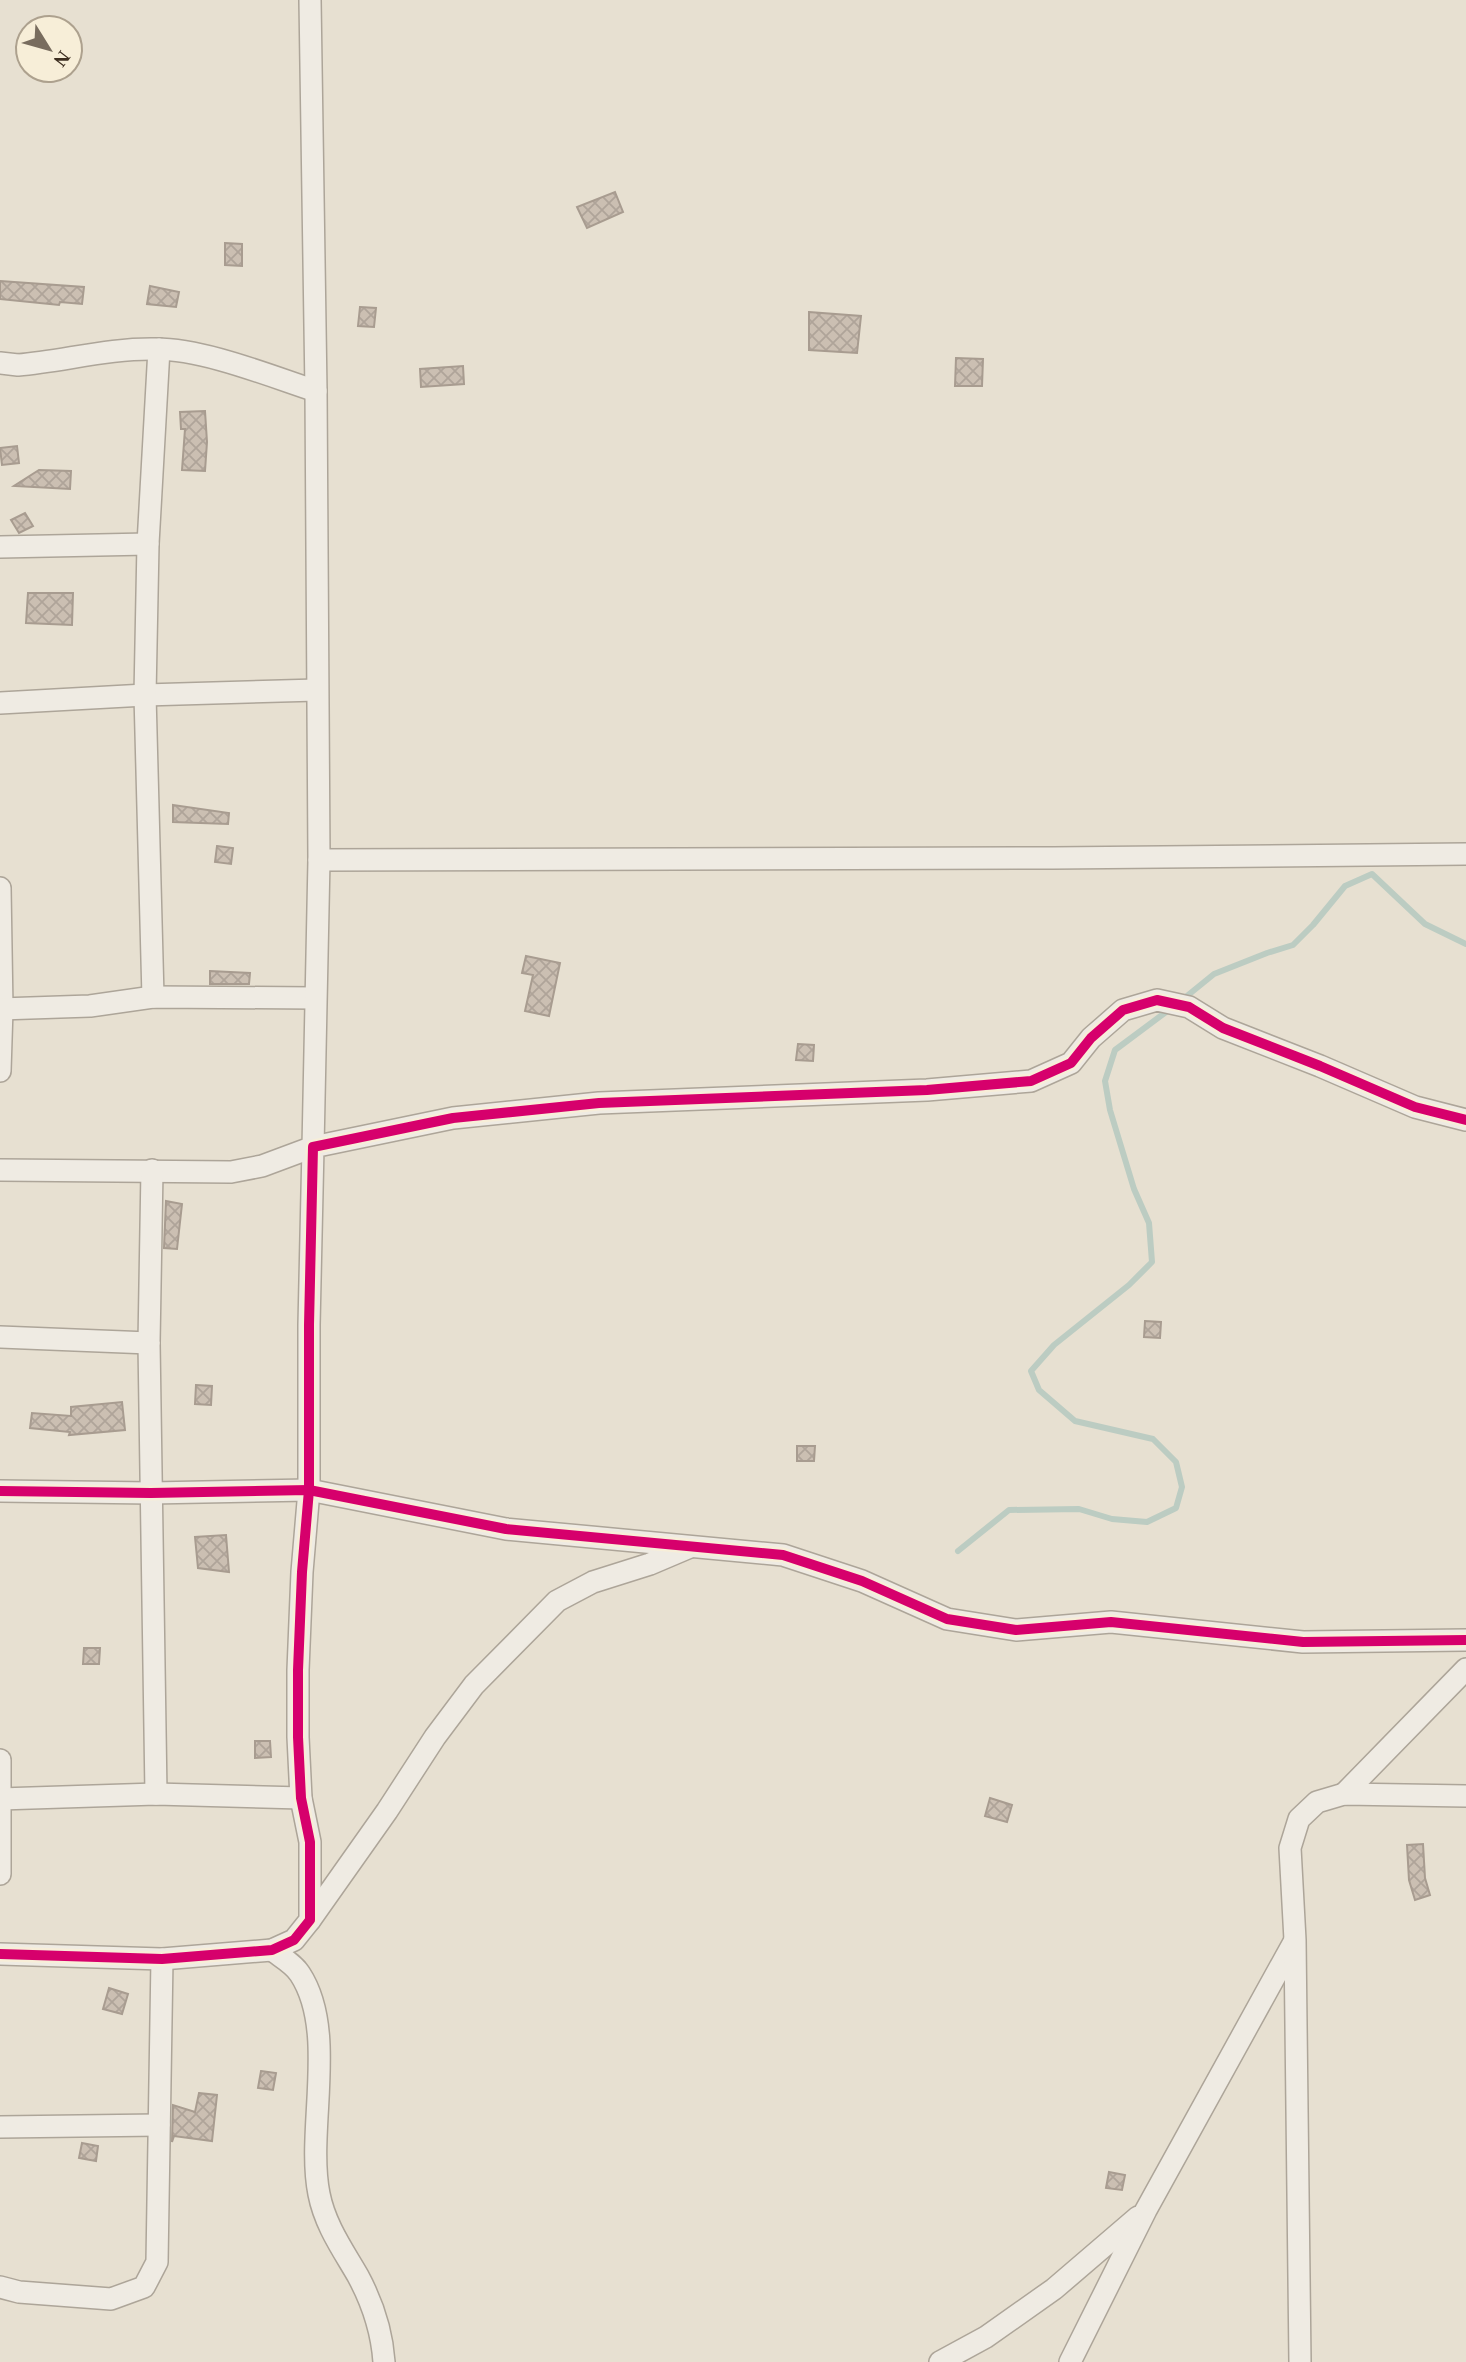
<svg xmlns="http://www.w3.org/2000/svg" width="1466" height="2362" viewBox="0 0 1466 2362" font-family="Georgia,serif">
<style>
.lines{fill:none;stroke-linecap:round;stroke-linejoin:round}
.stream{stroke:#bcccc2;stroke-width:6}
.building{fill:url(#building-cross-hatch);stroke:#a89c90;stroke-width:2}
.minor-casing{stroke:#ada599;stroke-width:24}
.minor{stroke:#efebe3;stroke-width:21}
.cycleway-casing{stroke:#f7eed8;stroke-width:15}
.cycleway{stroke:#d6006c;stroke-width:10}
</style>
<defs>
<pattern id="building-cross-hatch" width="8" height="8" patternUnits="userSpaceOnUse" patternTransform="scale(1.75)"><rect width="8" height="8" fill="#cbbfb2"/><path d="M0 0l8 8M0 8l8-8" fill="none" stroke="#afa499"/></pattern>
</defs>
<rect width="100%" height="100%" fill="#e7e0d1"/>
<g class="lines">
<g class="stream">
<path d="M1182,1000L1214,974L1267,953L1293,945L1313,925L1345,886L1372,874L1425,924L1466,944"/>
<path d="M958,1551L1009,1510L1079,1509L1112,1519L1147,1522L1176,1508L1182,1487L1176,1462L1153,1439L1075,1421L1039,1390L1031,1371L1054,1345L1129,1285L1152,1262L1149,1223L1134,1189L1110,1110L1105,1081L1115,1050L1170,1009"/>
</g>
</g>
<g class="building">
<path d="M615,192L623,212L587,228L577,207Z"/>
<path d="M225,243L242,244V266L225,265Z"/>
<path d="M0,281L84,287L82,304L60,302L59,305L0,299Z"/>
<path d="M150,286L179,292L176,307L147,304Z"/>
<path d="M360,307L376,308L374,327L358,326Z"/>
<path d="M809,312L861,316L857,353L809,350Z"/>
<path d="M956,358L983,359L982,386H955Z"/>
<path d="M463,366L464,384L421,387L420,369Z"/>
<path d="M205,411L207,442L205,471L182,470L185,429H181L180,412Z"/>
<path d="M17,446L19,463L2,465L0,448Z"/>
<path d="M39,470L71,471L70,489L14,486Z"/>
<path d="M25,513L33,526L19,533L11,520Z"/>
<path d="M28,593H73L72,625L26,623Z"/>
<path d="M173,805L229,813L228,824L173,822Z"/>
<path d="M217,846L233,848L231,864L215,862Z"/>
<path d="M526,956L560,963L549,1016L525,1011L533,975L522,973Z"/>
<path d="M210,971L250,973L249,984H210Z"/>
<path d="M798,1044L814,1045L813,1061L796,1060Z"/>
<path d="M166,1201L182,1204L177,1249L164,1248Z"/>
<path d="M1145,1321L1161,1322L1160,1338L1144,1337Z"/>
<path d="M196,1385L212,1386L211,1405L195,1404Z"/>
<path d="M122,1402L125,1430L69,1435L70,1432L30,1428L32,1413L71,1416V1407Z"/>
<path d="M797,1446H815L814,1461H797Z"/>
<path d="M226,1535L229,1572L198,1568L195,1537Z"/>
<path d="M84,1648H100L99,1664H83Z"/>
<path d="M255,1741H270L271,1757L255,1758Z"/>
<path d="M990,1798L1012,1805L1007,1822L985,1816Z"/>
<path d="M1423,1844L1425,1878L1430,1895L1415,1900L1409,1880L1407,1845Z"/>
<path d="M109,1988L128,1994L122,2014L103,2009Z"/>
<path d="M261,2071L276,2073L273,2090L258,2088Z"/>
<path d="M199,2093L217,2095L212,2141L174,2136L172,2142L173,2105L195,2112Z"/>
<path d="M82,2143L98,2146L96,2161L79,2158Z"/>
<path d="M1109,2172L1125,2175L1122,2190L1106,2188Z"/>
</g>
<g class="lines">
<g class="minor-casing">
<g id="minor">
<path d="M0,363L18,365C64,361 109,348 156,349C204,349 270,376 316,391"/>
<path d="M0,547L148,544"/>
<path d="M0,703L145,695L317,690"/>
<path d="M319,860L1053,858L1466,854"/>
<path d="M0,888L2,1009L0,1071"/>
<path d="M153,997L145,695L148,544L159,349"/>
<path d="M0,1009L90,1006L153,997L315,998"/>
<path d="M0,1170L231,1172L262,1166L313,1147L319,860L316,391L310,0"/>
<path d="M152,1170L149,1343L156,1794"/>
<path d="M0,1337L149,1343"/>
<path d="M0,1491L151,1493L309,1490L506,1529L783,1555L862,1581L947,1619L1016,1630L1111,1622L1303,1642L1466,1640"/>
<path d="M0,1760V1874"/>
<path d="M1344,1794L1466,1669"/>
<path d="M0,1799L156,1794L301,1798"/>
<path d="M310,1920L387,1811L435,1737L474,1685L557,1601L593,1582L650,1564L690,1547"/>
<path d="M272,1950C281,1957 294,1964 300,1974C338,2032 306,2130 319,2194C325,2225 343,2250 358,2276C372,2302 382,2332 384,2362"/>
<path d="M0,1954L162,1959L272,1950L294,1940L310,1920V1842L301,1798L298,1737V1670L302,1572L309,1490V1325L313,1147L453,1118L599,1103L927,1090L1031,1081L1071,1063L1091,1038L1123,1010L1157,1000L1189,1007L1223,1028L1320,1066L1415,1107L1466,1120"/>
<path d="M0,2127L159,2125"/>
<path d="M0,2287L19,2292L111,2299L144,2287L157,2262L162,1959"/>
<path d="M940,2362L986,2337L1054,2289L1138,2217"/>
<path d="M1070,2362L1146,2210L1294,1942"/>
<path d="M1300,2362L1295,1940L1290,1848L1299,1819L1317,1802L1344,1794L1466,1796"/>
</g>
</g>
<use href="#minor" class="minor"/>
<g class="cycleway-casing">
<g id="cycleway">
<path d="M0,1491L151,1493L309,1490L506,1529L783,1555L862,1581L947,1619L1016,1630L1111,1622L1303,1642L1466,1640"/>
<path d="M0,1954L162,1959L272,1950L294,1940L310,1920V1842L301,1798L298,1737V1670L302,1572L309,1490V1325L313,1147L453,1118L599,1103L927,1090L1031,1081L1071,1063L1091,1038L1123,1010L1157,1000L1189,1007L1223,1028L1320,1066L1415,1107L1466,1120"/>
</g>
</g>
<use href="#cycleway" class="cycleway"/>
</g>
<g transform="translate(49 49) rotate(127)"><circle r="33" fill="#f7eed8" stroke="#ada18e" stroke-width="2"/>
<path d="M0-5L12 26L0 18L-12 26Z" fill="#786c5e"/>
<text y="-10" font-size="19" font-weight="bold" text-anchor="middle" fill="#3d2e20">N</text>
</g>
</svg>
